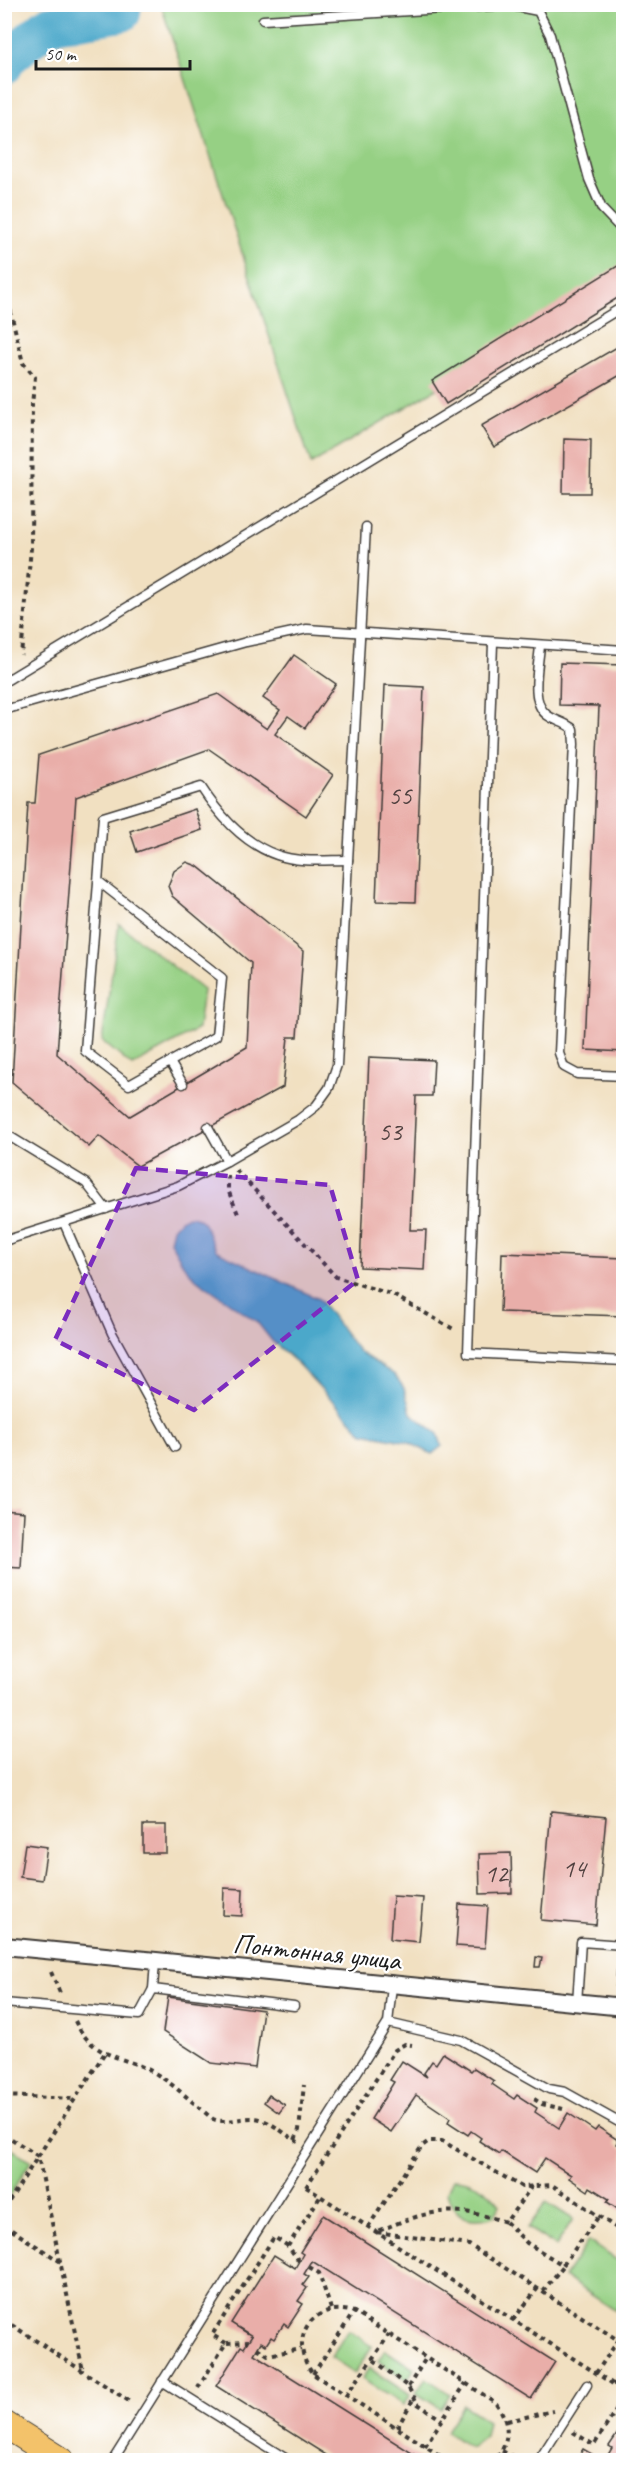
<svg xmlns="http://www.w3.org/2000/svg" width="628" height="2465" viewBox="0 0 628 2465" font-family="Caveat,sans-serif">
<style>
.green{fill:#96d084;stroke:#597650;stroke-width:1.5}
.water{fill:#4ba8ca;stroke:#346273;stroke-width:1.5}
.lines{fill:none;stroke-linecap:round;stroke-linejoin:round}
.river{stroke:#4ba8ca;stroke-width:38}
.building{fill:#e9aea9}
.lane-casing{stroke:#3c3935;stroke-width:11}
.street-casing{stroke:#3c3935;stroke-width:20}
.primary-casing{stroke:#3c3935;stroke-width:28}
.path{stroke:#3c3935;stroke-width:4;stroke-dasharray:4.5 4.5;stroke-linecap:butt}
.lane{stroke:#fff;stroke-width:8}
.street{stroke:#fff;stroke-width:16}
.primary{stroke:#f3c26a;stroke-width:26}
.marked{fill:#7b2cbf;fill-opacity:0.2;stroke:#7b2cbf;stroke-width:4.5;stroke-dasharray:12 8;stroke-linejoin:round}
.labels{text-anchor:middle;stroke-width:4.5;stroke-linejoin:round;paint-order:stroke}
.number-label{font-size:26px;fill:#4f403f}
.street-label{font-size:28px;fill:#1c1c1c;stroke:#fff}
</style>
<rect width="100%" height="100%" fill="#fff"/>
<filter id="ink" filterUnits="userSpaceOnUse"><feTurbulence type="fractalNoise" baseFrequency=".0167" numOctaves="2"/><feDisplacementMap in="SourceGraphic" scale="12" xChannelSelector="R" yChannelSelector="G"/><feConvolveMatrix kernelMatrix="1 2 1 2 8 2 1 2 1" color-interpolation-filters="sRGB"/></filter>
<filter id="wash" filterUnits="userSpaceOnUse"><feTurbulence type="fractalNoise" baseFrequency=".008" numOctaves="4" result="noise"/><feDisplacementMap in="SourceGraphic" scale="24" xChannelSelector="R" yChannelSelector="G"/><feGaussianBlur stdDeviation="1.35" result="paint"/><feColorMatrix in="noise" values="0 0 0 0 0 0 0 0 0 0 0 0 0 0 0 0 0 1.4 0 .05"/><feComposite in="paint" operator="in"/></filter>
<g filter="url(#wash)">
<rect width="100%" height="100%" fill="#f1e0c1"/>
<g class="green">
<path d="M161,5H623V277L311,464Z"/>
<path d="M119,924L203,990L198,1029L132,1066L102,1041Z"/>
<path d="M5,2145L31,2161L5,2203Z"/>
<path d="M453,2179C471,2179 489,2190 500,2205L494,2216C470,2224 454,2218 447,2192Z"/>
<path d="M546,2202L573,2219L556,2246L528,2228Z"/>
<path d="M588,2241L623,2264V2299L616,2311L564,2277Z"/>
<path d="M348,2330L372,2346L355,2373L331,2357Z"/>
<path d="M385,2350L414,2369L407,2380L378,2361Z"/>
<path d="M369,2368L410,2395L403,2405L362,2379Z"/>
<path d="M426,2378L450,2394L441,2409L416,2393Z"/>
<path d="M463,2405L488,2421L485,2436L470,2448L446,2431Z"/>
</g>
<g class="water">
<path d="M88,4L125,5L122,13L48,25Z"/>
<path d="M188,1216C210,1216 206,1239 217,1251L319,1299L359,1352L395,1375L404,1388L411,1413L438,1434L442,1446L432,1454L408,1442L363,1433L295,1361L272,1341L257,1322L196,1279L184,1266L170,1241L173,1228L180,1220Z"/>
</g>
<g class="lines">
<path class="river" d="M4,66L7,59L48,25L122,13L123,4"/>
</g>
<g id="blocks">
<g class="building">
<path d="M624,262V294L446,404L432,381Z"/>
<path d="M624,343V373L494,447L481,426Z"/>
<path d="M564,439L591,440L590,493H563Z"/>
<path d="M294,655L336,684L305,728L288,716L275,734L333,775L306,816L209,749L76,797L57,1054L130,1116L247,1047L251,963L172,896L168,886L174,871L187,862L197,866L303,951L297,1037H288L283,1087L138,1166L99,1136L89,1147L12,1082L28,803H35L39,755L218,694L267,729L280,710L263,698Z"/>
<path d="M560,663L624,665V1052L585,1050L599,706L559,705Z"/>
<path d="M385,685L424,687L415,902L376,901Z"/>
<path d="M195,809L202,830L137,852L130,831Z"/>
<path d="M369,1057L434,1060L432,1096H416L413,1166L410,1230H426L424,1270L360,1267Z"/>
<path d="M502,1253L624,1258V1316L500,1312Z"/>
<path d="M4,1311H8L6,1325H4Z"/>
<path d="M4,1510L24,1512L21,1568L4,1567Z"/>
<path d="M551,1811L606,1817L596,1925L541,1920Z"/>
<rect x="143" y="1825" width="23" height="28"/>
<path d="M25,1844L47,1847L42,1880L20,1877Z"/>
<path d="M511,1853L512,1893L480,1894L479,1854Z"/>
<path d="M224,1888L243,1889L242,1916L223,1915Z"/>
<path d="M393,1896L423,1898L419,1942L390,1939Z"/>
<path d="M459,1904L488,1906L485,1948L456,1946Z"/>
<path d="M536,1957L542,1958L540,1967H535Z"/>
<path d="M168,1997L263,2010L255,2068L211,2063L163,2032Z"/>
<path d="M443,2053L471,2071L474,2068L494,2081L492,2084L514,2099L517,2095L537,2108L535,2112L559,2128L568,2113L595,2131L598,2127L618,2140L616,2144L624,2149V2213L607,2202L609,2199L590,2187L588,2191L569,2178L571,2175L545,2158L535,2173L501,2151L499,2154L479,2141L481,2138L471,2131L468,2135L448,2122L450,2118L416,2095L391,2132L371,2119L394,2082L390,2080L402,2061L427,2077L424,2073L432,2061L436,2064Z"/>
<path d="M269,2095L285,2105L279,2113L264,2102Z"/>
<path d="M323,2215L555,2362L531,2399L312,2261L304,2274L309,2277L303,2285L307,2288L298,2301L303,2304L288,2327L284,2324L274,2339L271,2337L266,2345L261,2342L254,2354L423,2460H334L216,2386L241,2346L244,2348L252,2336L231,2323L274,2255L295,2268L303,2254L300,2252Z"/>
<path d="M624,2424V2456L621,2454L618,2460H605L612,2448L609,2446Z"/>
<path d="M583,2449L602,2460H576Z"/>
</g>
</g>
</g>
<g filter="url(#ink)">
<use href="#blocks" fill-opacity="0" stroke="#3c3935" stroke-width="1.5"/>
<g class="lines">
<g class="lane-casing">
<g id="lane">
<path d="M263,20L508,5L538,11L550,35L589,179L602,209L624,232"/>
<path d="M493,643L468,1353L624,1361"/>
<path d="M540,645C539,664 529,702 547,715C555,721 565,722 573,729L574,744L559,1053L564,1067L577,1074L624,1076"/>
<path d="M4,682L624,306"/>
<path d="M4,710L246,642L307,629L624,650"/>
<path d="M98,881L222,978L216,1036L129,1085L85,1051L103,817L201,787C219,815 245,844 277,855C299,863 325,860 348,860"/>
<path d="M170,1062L183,1084"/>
<path d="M208,1127L227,1161"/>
<path d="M4,1133L86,1183L106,1209"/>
<path d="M64,1223L112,1333L175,1447"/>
<path d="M4,1241L178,1186L227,1161L298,1120L316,1106L329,1088L337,1065L366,527"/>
<path d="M155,1962L153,1989L294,2006"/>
<path d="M4,2003L139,2015L153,1989"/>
<path d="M577,2003L581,1942L623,1945L619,2007"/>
<path d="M388,2023L461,2040L549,2089L565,2092L624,2125"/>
<path d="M162,2381L288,2460"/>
<path d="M113,2460L388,2023L392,1986"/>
<path d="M539,2460L587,2385"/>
</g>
</g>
<g class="street-casing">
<path id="street" d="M4,1946L624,2007"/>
</g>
<g class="primary-casing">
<path id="primary" d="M4,2424L61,2460"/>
</g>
<g class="path">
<path d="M4,284L23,363L35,377L32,404L31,548L21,655"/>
<path d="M236,1170L336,1277L393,1295L455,1330"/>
<path d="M228,1175V1190L238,1214"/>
<path d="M51,1972L60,1993"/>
<path d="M75,2021C95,2062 125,2054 158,2075C178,2088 194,2104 213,2119C227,2125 245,2115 260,2119C273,2123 286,2135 298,2142"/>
<path d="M4,2096L75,2099"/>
<path d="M534,2099L542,2104L563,2109"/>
<path d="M4,2134L38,2156L83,2371"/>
<path d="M295,2140L299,2130L304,2085"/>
<path d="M532,2186L506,2222C451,2204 428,2210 376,2232L469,2245L618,2340"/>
<path d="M306,2187L395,2050L405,2044L412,2045"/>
<path d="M306,2187L624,2391"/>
<path d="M4,2209L104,2054"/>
<path d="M506,2222L527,2243L563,2265L599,2216"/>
<path d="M4,2225L61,2262"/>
<path d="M368,2227L422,2146L429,2141H442L522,2187L552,2185L624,2233"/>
<path d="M299,2261L288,2246L320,2197"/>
<path d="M309,2267L319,2273L331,2309"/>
<path d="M543,2291L563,2266"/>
<path d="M4,2320L132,2403"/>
<path d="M513,2320L538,2288"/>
<path d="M226,2343L212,2335L274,2237L288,2246"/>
<path d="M257,2348L268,2355L301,2349"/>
<path d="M374,2360L408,2387L418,2404L442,2420"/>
<path d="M596,2373L624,2332"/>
<path d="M313,2374L354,2312"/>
<path d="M613,2384L624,2383"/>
<path d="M408,2387L426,2358"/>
<path d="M198,2388L226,2343L248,2342"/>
<path d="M346,2396C360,2373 376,2356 389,2334"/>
<path d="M507,2421L553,2411"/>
<path d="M397,2428L415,2396"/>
<path d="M573,2432L594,2445L624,2398"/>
<path d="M425,2446L466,2383"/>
<path d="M502,2451L520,2460"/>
<path d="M447,2460L313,2374C286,2339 312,2300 354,2312L495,2402C510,2421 512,2444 493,2460"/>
</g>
<use href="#lane" class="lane"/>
<use href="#street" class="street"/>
<use href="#primary" class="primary"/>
</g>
</g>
<path class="marked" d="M136,1168L330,1185L358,1280L194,1410L55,1340Z"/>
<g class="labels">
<g class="number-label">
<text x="400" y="804">55</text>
<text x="390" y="1140">53</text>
<text x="574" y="1877">14</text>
<text x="496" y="1882">12</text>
</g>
<g class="street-label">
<text transform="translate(317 1951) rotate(6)" y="10">Понтонная улица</text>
</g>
</g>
<rect width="628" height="2465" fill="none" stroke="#fff" stroke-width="24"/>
<path d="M36 60v9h154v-9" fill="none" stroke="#1c1c1c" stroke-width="3"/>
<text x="45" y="60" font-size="18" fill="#1c1c1c" stroke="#ffffff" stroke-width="4.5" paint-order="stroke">50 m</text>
</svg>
